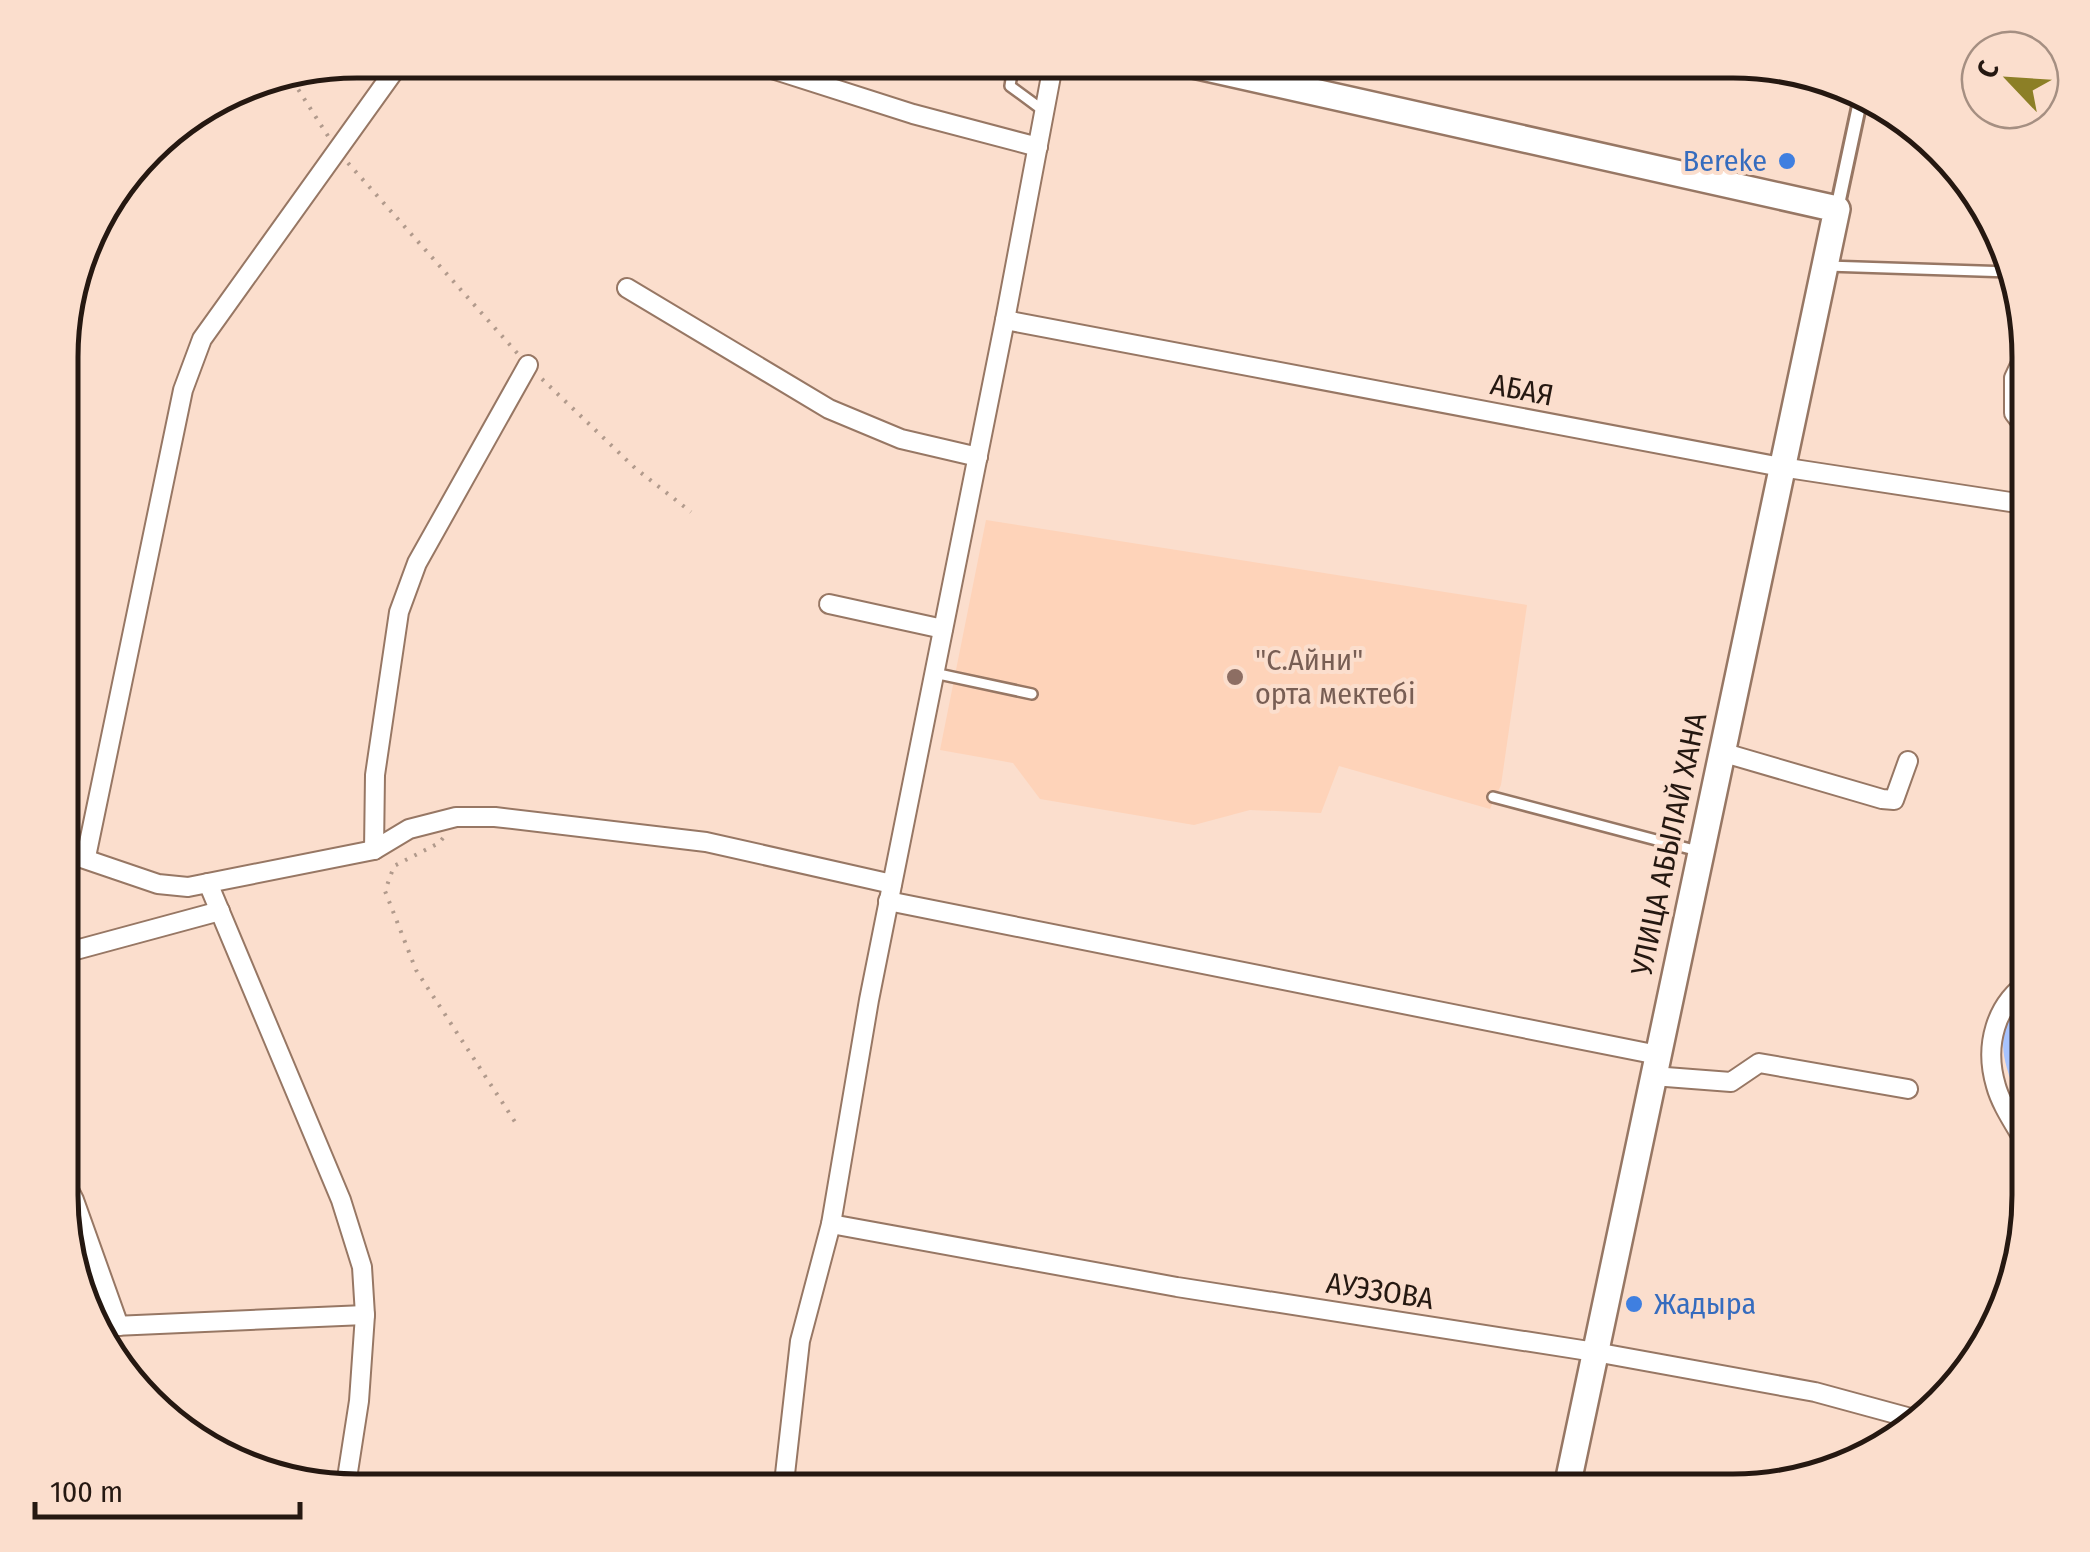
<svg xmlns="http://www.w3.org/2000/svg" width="2090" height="1552" viewBox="0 0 2090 1552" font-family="'Fira Sans Condensed',sans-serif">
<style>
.built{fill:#fed3b9}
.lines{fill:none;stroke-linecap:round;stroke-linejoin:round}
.stream{stroke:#a7c3fe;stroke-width:5}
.canal{stroke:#a7c3fe;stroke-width:18}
.service-casing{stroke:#977764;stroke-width:14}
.pedestrian-casing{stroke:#977764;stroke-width:18}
.minor-casing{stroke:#977764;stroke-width:22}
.secondary-casing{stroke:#977764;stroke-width:30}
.path{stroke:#b19a8c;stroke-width:4;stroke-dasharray:2.5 8;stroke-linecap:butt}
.service{stroke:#fff;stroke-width:9}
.pedestrian{stroke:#fff;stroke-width:12}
.minor{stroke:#fff;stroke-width:18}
.secondary{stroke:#fff;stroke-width:25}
.shop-dot{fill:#3f7fe0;stroke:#fbdecd;stroke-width:4}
.education-dot{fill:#8d6e63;stroke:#fbdecd;stroke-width:4}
.labels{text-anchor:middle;stroke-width:8;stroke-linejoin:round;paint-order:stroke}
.shop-label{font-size:30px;fill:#366cbe;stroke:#fbdecd;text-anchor:end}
.street-label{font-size:30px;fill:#251811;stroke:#fbdecd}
.education-label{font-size:30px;fill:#785e54;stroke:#fbdecd;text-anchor:start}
.rim{fill:none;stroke:#251811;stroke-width:5}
</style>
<rect width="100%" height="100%" fill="#fbdecd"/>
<path class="built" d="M986,520L1527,605L1501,785L1490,809L1339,766L1321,813L1250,810L1194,825L1040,799L1013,763L940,750Z"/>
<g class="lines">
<g class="stream">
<path d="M790,1486C877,1469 969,1484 1056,1492"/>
<path d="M760,1492L779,1488"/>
</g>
<path class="canal" d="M2029,1101C2014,1068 2000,1033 2029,1003"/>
<g class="service-casing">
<g id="service">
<path d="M1014,60L1010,86L1044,111"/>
<path d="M1827,266L2010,272"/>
<path d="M934,673L1032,694"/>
<path d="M1493,797L1698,851"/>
</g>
</g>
<g class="pedestrian-casing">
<path id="pedestrian" d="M1837,209L1862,92"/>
</g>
<g class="minor-casing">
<g id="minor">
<path d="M744,60L913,114L1038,147"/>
<path d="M627,288L829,409L901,439L978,457"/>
<path d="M1005,320L1781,467L2030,505"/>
<path d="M2028,348L2014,378V413L2030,434"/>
<path d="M829,604L943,629"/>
<path d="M1721,752L1882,799L1894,800L1908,761"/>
<path d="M374,850L375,775L399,612L417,563L528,365"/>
<path d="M61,851L158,884L188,887L374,850L409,829L456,817H495L706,842L892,884"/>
<path d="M86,857L183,390L202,339L402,60"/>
<path d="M208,883L341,1200L362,1267L365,1315L359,1401L345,1491"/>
<path d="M888,901L1658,1055"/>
<path d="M61,954L220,911"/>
<path d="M1653,1076L1731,1082L1759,1063L1908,1089"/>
<path d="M2029,1150C2019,1130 2002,1108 1996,1086C1984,1046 1995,1004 2030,981"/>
<path d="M61,1174L74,1200L119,1326"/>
<path d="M831,1224L1177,1287L1595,1352L1815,1392L1918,1420"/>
<path d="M91,1327L365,1315"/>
<path d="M783,1492L800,1341L831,1224L869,1000L1005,320L1054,60"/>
</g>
</g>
<g class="secondary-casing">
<path id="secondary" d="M1171,60L1837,209L1566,1492"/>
</g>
<g class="path">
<path d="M287,72L328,136"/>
<path d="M348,163L518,354"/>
<path d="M542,379L635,468L691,512"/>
<path d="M443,838L439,843L394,866L385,891L416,970L519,1128"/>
</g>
<use href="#service" class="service"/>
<use href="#pedestrian" class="pedestrian"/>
<use href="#minor" class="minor"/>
<use href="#secondary" class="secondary"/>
</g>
<g class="shop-dot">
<circle cx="1787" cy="161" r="10"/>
<circle cx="1634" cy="1304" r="10"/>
</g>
<circle class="education-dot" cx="1235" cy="677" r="10"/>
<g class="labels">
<g class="shop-label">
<text x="1767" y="171">Bereke</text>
<text x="1654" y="1314" text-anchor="start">Жадыра</text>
</g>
<g class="street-label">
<text transform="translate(1522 390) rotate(11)" y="10">АБАЯ</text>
<text transform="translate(1669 844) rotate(-78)" y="10">УЛИЦА АБЫЛАЙ ХАНА</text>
<text transform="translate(1380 1291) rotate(9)" y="10">АУЭЗОВА</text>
</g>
<g class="education-label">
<text x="1255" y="670">"С.Айни"<tspan x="1255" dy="34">орта мектебі</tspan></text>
</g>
</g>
<path d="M0 0H2090V1552H0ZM357 78H1733A279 279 0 0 1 2012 357V1195A279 279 0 0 1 1733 1474H357A279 279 0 0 1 78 1195V357A279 279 0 0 1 357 78Z" fill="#fbdecd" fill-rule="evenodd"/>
<path class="rim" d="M357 78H1733A279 279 0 0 1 2012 357V1195A279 279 0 0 1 1733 1474H357A279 279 0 0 1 78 1195V357A279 279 0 0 1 357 78Z"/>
<g transform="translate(2010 80) rotate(295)"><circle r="48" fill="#fbdecd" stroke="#a58f82" stroke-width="2.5"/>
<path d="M0-8L18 38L0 25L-18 38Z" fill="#8c7f26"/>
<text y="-15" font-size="28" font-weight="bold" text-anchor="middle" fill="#251811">С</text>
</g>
<path d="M35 1502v15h265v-15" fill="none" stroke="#251811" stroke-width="5"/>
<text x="50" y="1502" font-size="30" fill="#251811" stroke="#fbdecd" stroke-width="8" paint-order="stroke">100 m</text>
</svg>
